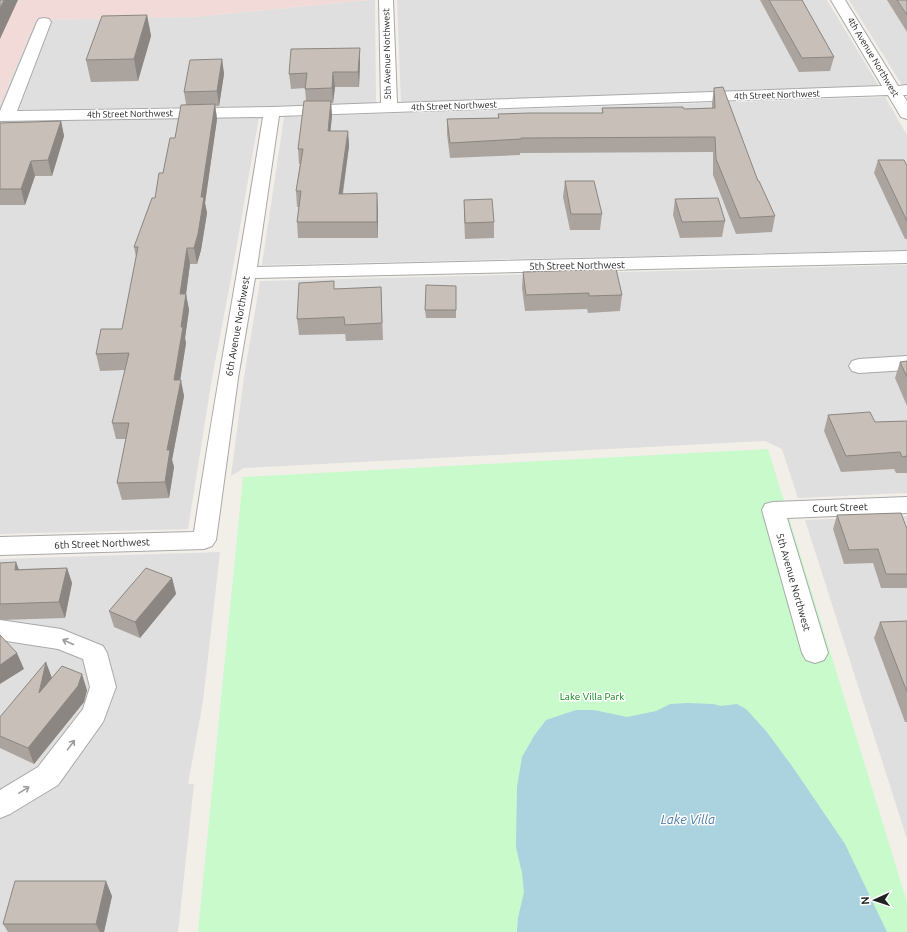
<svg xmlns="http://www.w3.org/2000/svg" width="907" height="932" viewBox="0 0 907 932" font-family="Ubuntu,sans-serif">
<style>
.residential{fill:#e0dfdf}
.commercial{fill:#f2dad9}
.park{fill:#c8facc}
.water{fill:#aad3df}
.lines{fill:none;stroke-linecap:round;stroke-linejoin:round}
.minor-casing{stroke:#a9a9a9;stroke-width:2}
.minor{fill:#fff;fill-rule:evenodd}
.wall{fill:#aba49e}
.shaded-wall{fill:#8b8681}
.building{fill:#c7bfb8;stroke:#8b8681}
.oneway{stroke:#9c9c9c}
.labels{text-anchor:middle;stroke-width:3;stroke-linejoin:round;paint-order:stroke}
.far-street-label{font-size:9px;fill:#222;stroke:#fff}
.street-label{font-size:10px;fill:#222;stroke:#fff}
.park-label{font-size:10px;fill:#0c8416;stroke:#fff}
.near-water-label{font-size:13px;font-style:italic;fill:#4a7aab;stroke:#fff}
</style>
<rect width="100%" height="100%" fill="#f2efe9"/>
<g class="residential">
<path d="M368,0H375L376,103L273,106L0,110V104L36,20L194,17Z"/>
<path d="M397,0H827L879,86L401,102Z"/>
<path d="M849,0H907V85H902Z"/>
<path d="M885,97L907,135V250L262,265L284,117Z"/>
<path d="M259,117L232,273L212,378L188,529L0,534V122Z"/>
<path d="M907,265V493L798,498L782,449L765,441L244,468L231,476L244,377L260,281Z"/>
<path d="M907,516V839L805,520Z"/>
<path d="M220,552L203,701L188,784H194L178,932H0V559Z"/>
</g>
<path class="commercial" d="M0,0H368L194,17L36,20L0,104Z"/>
<path class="park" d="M768,449L907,902V932H198L243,477Z"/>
<path class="water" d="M687,703L713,704L721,706L737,704L746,709L766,731L792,766L845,844L887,932H517L518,918L524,892L522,873L516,847L517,787L522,757L534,736L546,720L576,710H594L627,717L656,711L670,704Z"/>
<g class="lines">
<g class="minor-casing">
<g id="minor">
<path d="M379,0H393L397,103L882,86L831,0H845L898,86L907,85V95H903L907,101V119L901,117L888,95L279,116L257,267L907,251V263L255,278L238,378L216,540L212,546L204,549L0,555V537L194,532C215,393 241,255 263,117L0,121V111L37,22L39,19L44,18L49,19L51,22L17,111L272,107L381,103Z"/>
<path d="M907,356V370L859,373L852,371L849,366L852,361L859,359Z"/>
<path d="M907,497V513L787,518L828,653L824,660L815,663L806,660L802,653L762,510L765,504L773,502Z"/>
<path d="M0,620L61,629L103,646L107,653L116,687L103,722L58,785L10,814L0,818V790L38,767L83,709L90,687L83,659L58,649L0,640Z"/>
</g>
</g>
<use href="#minor" class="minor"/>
</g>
<g class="wall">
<path d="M760,0H802L834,57L830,71L799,72Z"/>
<path d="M887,0H907V32Z"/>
<path d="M147,15L151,36L138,81L91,82L86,60Z"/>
<path d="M360,48V63L359,87H335L333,103H331L332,116L330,131H348L349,146L343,194L378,209V238H298L297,222L299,207H297L296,191L300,164H299L298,149L306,101L305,88L291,89L289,74Z"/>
<path d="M222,59L224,74L219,106H215L217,119L205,203L207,213L201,250L197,264H190L186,294L189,310L185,338L186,343L180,380L184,396L172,460L174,467L169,498L122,500L117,483L126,439H116L112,423L125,370L100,371L96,354L122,329L136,257L134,247L155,198L186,104L184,92Z"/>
<path d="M714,88L775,216L772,232L736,234L713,175V152L520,153V155L450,158L447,134V119L498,118V114L602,113V108L684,109L712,108V103Z"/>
<path d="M61,121L64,136L52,176H35L25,205H0V123Z"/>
<path d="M878,160L907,166V239H905L874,173Z"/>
<path d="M565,181L602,214L600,230H570L563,197Z"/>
<path d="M675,199L725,221L722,237L680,238L673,215Z"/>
<path d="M464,200L494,222V238L465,239L464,215Z"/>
<path d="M523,272L622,295L620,311L588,313L587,309L525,311L522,288Z"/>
<path d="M334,281V289L381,287L383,340L346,341L345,334L299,335L297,319Z"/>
<path d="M456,286V318H426L425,310Z"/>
<path d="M907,361V406L895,378L900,362Z"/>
<path d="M828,415L875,422L907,421V473H896L894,469L841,472L824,431Z"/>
<path d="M837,515L907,529V588H881L873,563L844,564L833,529Z"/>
<path d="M0,563L19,569L67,568L72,583L65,618L0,620Z"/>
<path d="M172,578L176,594L140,638L114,627L109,611Z"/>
<path d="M907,621V722H905L874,638L880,622Z"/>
<path d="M52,678L87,690L84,702L34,764L0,748V717Z"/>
<path d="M112,896L104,932H8L3,924Z"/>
</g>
<g class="shaded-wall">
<path d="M4,0H18L0,39V8Z"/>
<path d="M147,15L151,36L138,81L134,59Z"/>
<path d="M360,48V63L359,87L358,72Z"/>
<path d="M222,59L224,74L219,106L217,91Z"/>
<path d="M333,72L335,87L333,103L332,88Z"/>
<path d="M331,101L332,116L329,146L328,131Z"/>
<path d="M215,104L217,119L205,203L207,213L201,250L197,264L194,248L201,197Z"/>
<path d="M61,121L64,136L52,176L48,160Z"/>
<path d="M348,131L349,146L340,210L339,194Z"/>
<path d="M31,161L35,176L25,205L21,189Z"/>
<path d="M377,193L378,209V238L377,222Z"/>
<path d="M187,248L190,264L186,294L189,310L185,338L186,343L178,394L181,380L184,396L172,460L174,467L169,498L165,482L167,450L174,380L181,327L180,294Z"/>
<path d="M16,562L22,578L15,570Z"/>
<path d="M67,568L72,583L65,618L59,602Z"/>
<path d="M172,578L176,594L140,638L135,622Z"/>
<path d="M17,653L24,669L0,684V665Z"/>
<path d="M46,662L52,678L39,693Z"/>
<path d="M82,674L87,690L84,702L34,764L28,748Z"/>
<path d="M106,881L112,896L104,932H100L96,924Z"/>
</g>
<g class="building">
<path d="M0,0H4L0,8Z"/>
<path d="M769,0H802L834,57L802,58Z"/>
<path d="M897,0H907V15Z"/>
<path d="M147,15L134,59L86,60L102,16Z"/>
<path d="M360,48L358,72H333L332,88L305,89L307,73L289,74L291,49Z"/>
<path d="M222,59L217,91L184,92L190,60Z"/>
<path d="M723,87L758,181H759L775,216L740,218L716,159L715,137L521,138V139L450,143L447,119L499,118L498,114L530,113H603L602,108L683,107L684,109L715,108L714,88Z"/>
<path d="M304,101H331L328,131H348L339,194L377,193V222H297L301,191H296L303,149H298Z"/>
<path d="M215,104L201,197H204L198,234L194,248H187L180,294H186L181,327H183L174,380H181L167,450H170L165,482L117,483L129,423H112L129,353L96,354L101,329H122L138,247H134L152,198H155L159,173H163L170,138H175L181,105Z"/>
<path d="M61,121L48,160L31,161L21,189H0V123Z"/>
<path d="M878,160H904L907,166V221Z"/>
<path d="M565,181H594L602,214H571Z"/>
<path d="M718,198L725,221L682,222L675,199Z"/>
<path d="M492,199L494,222L465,223L464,200Z"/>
<path d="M616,269L622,295L589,296V293L526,295L523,272Z"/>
<path d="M334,281V289L381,287L382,323L345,325L344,317L297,319L299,283Z"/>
<path d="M426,285L456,286V310H425Z"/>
<path d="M907,361V377L900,362Z"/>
<path d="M870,412L875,422L907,421V456L902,457L900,452L846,456L828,415Z"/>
<path d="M901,513L907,529V574H886L878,549L849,550L837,515Z"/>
<path d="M16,562L15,570L67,568L59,602L0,604V563Z"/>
<path d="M146,568L172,578L135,622L109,611Z"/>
<path d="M907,621V692L880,622Z"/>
<path d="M0,635L17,653L0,665Z"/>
<path d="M46,662L39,693L62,666L82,674L78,686L28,748L0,736V717Z"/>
<path d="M15,881H106L96,924H3Z"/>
</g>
<defs><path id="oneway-shaft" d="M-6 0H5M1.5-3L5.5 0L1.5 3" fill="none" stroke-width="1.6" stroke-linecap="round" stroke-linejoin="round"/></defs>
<g class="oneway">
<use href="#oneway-shaft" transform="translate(68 642) rotate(-156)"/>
<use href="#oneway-shaft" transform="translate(71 745) rotate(-54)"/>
<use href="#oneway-shaft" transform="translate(24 790) rotate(-31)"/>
</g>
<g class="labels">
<g class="far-street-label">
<text transform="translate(387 54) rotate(-91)" y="3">5th Avenue Northwest</text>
<text transform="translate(873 57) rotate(59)" y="3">4th Avenue Northwest</text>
<text transform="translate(777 95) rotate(-2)" y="3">4th Street Northwest</text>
<text transform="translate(454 106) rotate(-2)" y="3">4th Street Northwest</text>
<text transform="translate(130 114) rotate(-1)" y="3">4th Street Northwest</text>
</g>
<g class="street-label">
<text transform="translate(577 265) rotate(-1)" y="4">5th Street Northwest</text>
<text transform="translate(237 326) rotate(-80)" y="4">6th Avenue Northwest</text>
<text transform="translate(840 507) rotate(-2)" y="4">Court Street</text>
<text transform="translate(102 543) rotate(-2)" y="4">6th Street Northwest</text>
<text transform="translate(794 582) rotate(74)" y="4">5th Avenue Northwest</text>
</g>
<g class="park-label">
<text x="592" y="700">Lake Villa Park</text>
</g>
<g class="near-water-label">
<text x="688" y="824">Lake Villa</text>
</g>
</g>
<g transform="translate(875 900) rotate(267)" stroke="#ffffff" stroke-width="3" paint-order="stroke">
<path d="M0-3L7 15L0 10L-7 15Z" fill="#222222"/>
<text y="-6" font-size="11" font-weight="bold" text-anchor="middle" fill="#222222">N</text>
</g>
</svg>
